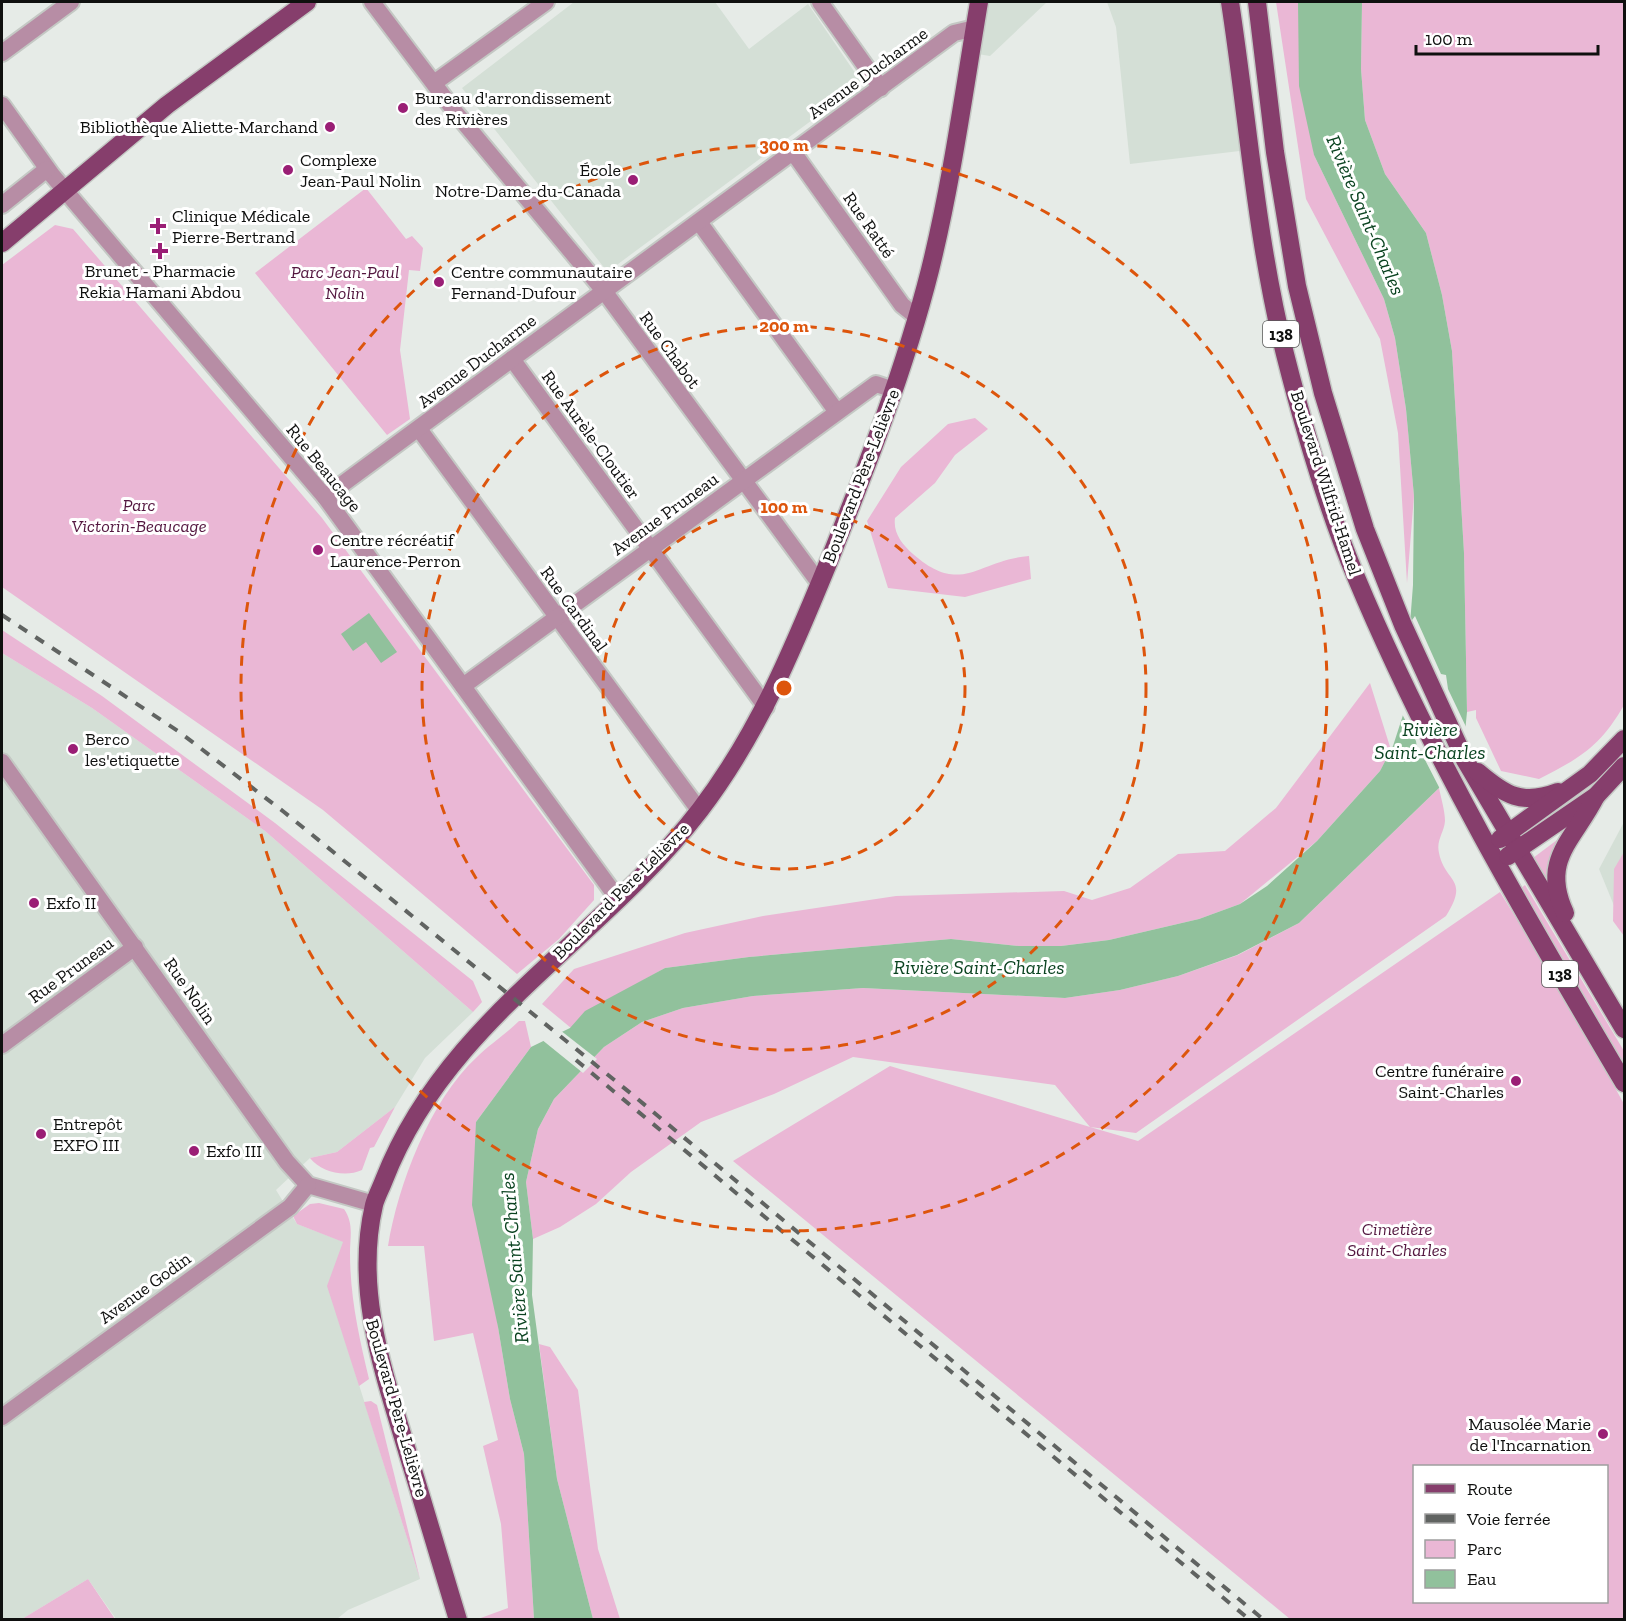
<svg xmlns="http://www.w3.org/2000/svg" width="1626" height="1621" viewBox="0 0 1626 1621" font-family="'Zilla Slab',serif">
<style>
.built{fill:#d4dfd6}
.green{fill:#eab7d5;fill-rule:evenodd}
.water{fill:#91c19c}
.pier{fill:#e6ebe7}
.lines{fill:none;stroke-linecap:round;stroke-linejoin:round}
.minor-casing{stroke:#c4c8c4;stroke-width:20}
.major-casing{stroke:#c4c8c4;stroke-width:21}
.minor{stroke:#b78da5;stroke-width:16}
.major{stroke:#863e6c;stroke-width:18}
.rail{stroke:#606361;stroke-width:4;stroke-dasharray:10 10;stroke-linecap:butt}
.ring{fill:none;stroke:#dd550c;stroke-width:3;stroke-dasharray:10 8}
.poi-dot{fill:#9a1e75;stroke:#fff;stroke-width:2}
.labels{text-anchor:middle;stroke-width:6;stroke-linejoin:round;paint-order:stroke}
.shield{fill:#fff;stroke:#575857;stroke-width:1.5}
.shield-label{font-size:16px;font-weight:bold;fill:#0f100f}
.street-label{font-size:18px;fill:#0f100f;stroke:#fff}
.poi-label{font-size:18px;fill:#0f100f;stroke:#fff;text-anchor:start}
.park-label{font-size:18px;font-style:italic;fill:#53163f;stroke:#fff}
.water-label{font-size:20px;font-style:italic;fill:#0a4320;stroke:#fff}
.centre{fill:#dd550c;stroke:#fff;stroke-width:3}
.ring-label{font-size:18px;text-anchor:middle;font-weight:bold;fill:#dd550c;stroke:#fff;stroke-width:6;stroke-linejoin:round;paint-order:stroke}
</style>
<rect width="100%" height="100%" fill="#e6ebe7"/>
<g class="built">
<path d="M574,2H715L749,49L808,4L862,83L610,270H606L462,88Z"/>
<path d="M979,2H1047L990,56L971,53Z"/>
<path d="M1107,2H1230L1248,150L1130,164L1116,27Z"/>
<path d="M2,653L92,708L265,831L473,1012L425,1058L395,1107L337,1152L310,1158L276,1190L297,1224L344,1242L328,1286L420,1579L348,1610L337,1619H116L88,1579L22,1619H2Z"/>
<path d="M1624,822V930L1599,869Z"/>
</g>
<g class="green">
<path d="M1276,2H1298L1314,155L1384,299L1395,338L1406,409L1414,496L1407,583L1398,433L1380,339L1306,199Z"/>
<path d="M1362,2H1624V705C1600,747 1580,758 1539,779L1501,771L1476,718V710L1467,712L1464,553L1452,351L1442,295L1426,233L1385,174L1365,120L1361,69Z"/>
<path d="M366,188L406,239L412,236L423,248L420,271L409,270L400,350L410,419L387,435L255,273Z"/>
<path d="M55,225L73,229L322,518L594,885V900L559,939L517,974L323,810L2,587V265Z"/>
<path d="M975,418L988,429L955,455L935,483L895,518C893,533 902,544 913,554C962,597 977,560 1029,556L1031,579L965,597L888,588L867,521L901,467L948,424Z"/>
<path d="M2,630L102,696L275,823L473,981L482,1002L473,1012L265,831L92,708L2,653Z"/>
<path d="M1370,683L1391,750L1380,771L1317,841L1240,904L1199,919L1109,940L1061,946H1019L951,939L749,957L665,968L583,1014L571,1028L542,1004L574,969L685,933L763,916L896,896L1064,891L1092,900L1130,888L1178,854L1225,851L1276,808Z"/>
<path d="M1439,788C1441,798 1445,811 1445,821C1444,833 1436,840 1439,853C1445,883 1470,878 1446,916L1136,1133L1090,1127L1138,1141L1500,892L1566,999L1624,1104V1619H1290L733,1161L890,1066L1090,1127L1055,1085L853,1057L774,1094L701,1122L631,1172L596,1204L560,1227L533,1239L526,1182L538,1129L554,1099L604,1047L642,1022L683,1008L753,996L863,988L1065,998L1120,990L1178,976L1238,955L1299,923ZM1414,1466H1606V1602H1414Z"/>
<path d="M1557,840L1559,843L1548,881L1544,882L1533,858Z"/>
<path d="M1624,852V936L1613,921L1614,869Z"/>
<path d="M1525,885L1624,1051V1068L1549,941L1521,888Z"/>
<path d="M519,1021H525L531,1047L476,1122L498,1327L510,1399L524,1454L534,1619H478L508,1608L501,1524L483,1446L498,1440L473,1333L434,1341L424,1246H388C398,1185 430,1100 477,1057C489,1045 506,1034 519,1021Z"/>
<path d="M395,1107L374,1147L370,1148L362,1170C345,1178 321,1172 310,1158L337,1152Z"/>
<path d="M319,1203L344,1209C354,1224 350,1236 350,1253C350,1297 359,1337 369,1379L359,1386L327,1286L343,1242L297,1224L293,1216L310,1204Z"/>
<path d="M539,1344L550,1347L578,1390L598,1549L620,1619H593L557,1479Z"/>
<path d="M371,1401L377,1405L420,1579L364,1402Z"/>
<path d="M88,1579L115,1619H22Z"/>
</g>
<g class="water">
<path d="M1298,2H1362L1361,69L1365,120L1385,174L1426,233L1442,295L1452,351L1464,553L1467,712L1463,752L1439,788L1299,923L1237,955L1178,976L1120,990L1065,998L863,988L753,996L683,1008L642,1022L604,1047L554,1099L538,1129L526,1182L533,1239L532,1295L557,1479L593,1619H534L524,1454L510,1399L498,1327L472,1205L476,1122L531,1047L570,1028L585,1011L665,968L749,957L951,939L1019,946H1061L1109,940L1199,919L1240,904L1267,886L1317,841L1380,771L1393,746L1403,715L1413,585L1414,496L1406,409L1395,338L1384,299L1314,155L1299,86Z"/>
<path d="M369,613L397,652L381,663L366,642L353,651L341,634Z"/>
</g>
<g class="pier">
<path d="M1415,616L1441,674L1446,675L1448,689L1468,731L1466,750L1440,789L1423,756L1418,755L1416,741L1400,710L1407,627Z"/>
<path d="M560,1030L597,1059L583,1073L541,1039Z"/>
</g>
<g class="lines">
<g class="minor-casing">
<g id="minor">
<path d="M372,2L456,113L604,291L820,584"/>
<path d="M820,2L881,88"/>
<path d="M2,53L71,2"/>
<path d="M434,83L546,2"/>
<path d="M2,105L52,175L325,497L618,899"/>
<path d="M793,152L902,305L917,317"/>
<path d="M2,205L47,169"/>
<path d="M699,222L837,412"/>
<path d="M512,359L766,707"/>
<path d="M419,429L699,810"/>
<path d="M325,497L954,33L975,28"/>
<path d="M463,686L876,384L894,390"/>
<path d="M2,762L287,1162L308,1185L374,1204"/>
<path d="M2,1045L135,947"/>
<path d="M2,1417L290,1207L308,1185"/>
</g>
</g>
<g class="major-casing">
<g id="major">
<path d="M1230,2C1248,119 1256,238 1285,354C1304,429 1326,506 1356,577C1430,754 1527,919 1624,1083"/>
<path d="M1257,2L1275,152L1297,286L1323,393L1365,529L1403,625L1465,760L1624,1029"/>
<path d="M2,243L167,105L307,2"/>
<path d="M1478,772C1505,795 1522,806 1558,792"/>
<path d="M1500,839L1590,774L1624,739"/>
<path d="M1508,856L1596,796L1624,766"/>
<path d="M1565,913C1540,859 1574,840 1596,796"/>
<path d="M458,1620C441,1564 425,1509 408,1454C384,1373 354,1291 374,1205C376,1197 381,1188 384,1180C446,1020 599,942 700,810C758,734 793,649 829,561C867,466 905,369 930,270C952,181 964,91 979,2"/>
</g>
</g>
<use href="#minor" class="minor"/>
<use href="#major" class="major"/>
<g class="rail">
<path d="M2,615L178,731L284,812L634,1096L1264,1620"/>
<path d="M576,1060L1250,1620"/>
</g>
</g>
<g class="ring">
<circle cx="784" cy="688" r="181"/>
<circle cx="784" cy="688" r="362"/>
<circle cx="784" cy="688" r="543"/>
</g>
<g class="poi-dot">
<circle cx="403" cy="108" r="6"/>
<circle cx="330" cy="127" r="6"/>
<circle cx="288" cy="170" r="6"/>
<circle cx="633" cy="180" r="6"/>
<path d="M155 217h6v6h6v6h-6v6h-6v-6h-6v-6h6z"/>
<path d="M157 242h6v6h6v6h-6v6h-6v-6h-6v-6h6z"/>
<circle cx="439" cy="282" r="6"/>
<circle cx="318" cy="550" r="6"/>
<circle cx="73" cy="749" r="6"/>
<circle cx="34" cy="903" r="6"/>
<circle cx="1516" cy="1081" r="6"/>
<circle cx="41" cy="1134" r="6"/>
<circle cx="194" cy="1151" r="6"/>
<circle cx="1603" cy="1434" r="6"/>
</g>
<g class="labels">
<g class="shield">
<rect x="1263" y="321" width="36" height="26" rx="4.5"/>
<rect x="1542" y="961" width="36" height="26" rx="4.5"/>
</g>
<g class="shield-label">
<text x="1281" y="340">138</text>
<text x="1560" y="980">138</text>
</g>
<g class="street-label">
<text transform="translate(868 73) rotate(-36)" y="6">Avenue Ducharme</text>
<text transform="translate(869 225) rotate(55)" y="6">Rue Ratté</text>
<text transform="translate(670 350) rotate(54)" y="6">Rue Chabot</text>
<text transform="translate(477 361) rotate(-37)" y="6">Avenue Ducharme</text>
<text transform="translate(591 435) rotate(54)" y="6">Rue Aurèle-Cloutier</text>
<text transform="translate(324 468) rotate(51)" y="6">Rue Beaucage</text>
<text transform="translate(861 476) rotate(-69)" y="6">Boulevard Père-Lelièvre</text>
<text transform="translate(1326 483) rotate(72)" y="6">Boulevard Wilfrid-Hamel</text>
<text transform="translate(665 514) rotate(-36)" y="6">Avenue Pruneau</text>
<text transform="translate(574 609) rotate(54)" y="6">Rue Cardinal</text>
<text transform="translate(621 891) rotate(-45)" y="6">Boulevard Père-Lelièvre</text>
<text transform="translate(71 970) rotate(-36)" y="6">Rue Pruneau</text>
<text transform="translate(190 991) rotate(55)" y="6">Rue Nolin</text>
<text transform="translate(145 1288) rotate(-36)" y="6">Avenue Godin</text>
<text transform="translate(397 1408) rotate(74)" y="6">Boulevard Père-Lelièvre</text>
</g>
<g class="poi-label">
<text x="415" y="104">Bureau d'arrondissement<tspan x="415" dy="21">des Rivières</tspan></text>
<text x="318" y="133" text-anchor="end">Bibliothèque Aliette-Marchand</text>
<text x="300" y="166">Complexe<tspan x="300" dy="21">Jean-Paul Nolin</tspan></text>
<text x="621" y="176" text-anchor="end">École<tspan x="621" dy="21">Notre-Dame-du-Canada</tspan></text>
<text x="172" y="222">Clinique Médicale<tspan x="172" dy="21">Pierre-Bertrand</tspan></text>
<text x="160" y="277" text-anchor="middle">Brunet - Pharmacie<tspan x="160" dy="21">Rekia Hamani Abdou</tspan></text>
<text x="451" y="278">Centre communautaire<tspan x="451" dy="21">Fernand-Dufour</tspan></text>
<text x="330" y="546">Centre récréatif<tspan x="330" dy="21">Laurence-Perron</tspan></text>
<text x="85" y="745">Berco<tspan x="85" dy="21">les'etiquette</tspan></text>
<text x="46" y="909">Exfo II</text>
<text x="1504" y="1077" text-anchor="end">Centre funéraire<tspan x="1504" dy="21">Saint-Charles</tspan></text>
<text x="53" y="1130">Entrepôt<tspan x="53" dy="21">EXFO III</tspan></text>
<text x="206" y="1157">Exfo III</text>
<text x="1591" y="1430" text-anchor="end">Mausolée Marie<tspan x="1591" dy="21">de l'Incarnation</tspan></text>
</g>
<g class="park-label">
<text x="345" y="278">Parc Jean-Paul<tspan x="345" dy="21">Nolin</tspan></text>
<text x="139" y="511">Parc<tspan x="139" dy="21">Victorin-Beaucage</tspan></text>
<text x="1397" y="1235">Cimetière<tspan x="1397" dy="21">Saint-Charles</tspan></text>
</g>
<g class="water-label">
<text transform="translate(1366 215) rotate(67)" y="7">Rivière Saint-Charles</text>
<text x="1430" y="736">Rivière<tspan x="1430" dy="23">Saint-Charles</tspan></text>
<text x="979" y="974">Rivière Saint-Charles</text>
<text transform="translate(514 1258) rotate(-95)" y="7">Rivière Saint-Charles</text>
</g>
</g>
<circle cx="784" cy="688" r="9" class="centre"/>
<g class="ring-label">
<text x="784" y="151">300 m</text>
<text x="784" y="332">200 m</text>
<text x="784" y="513">100 m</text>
</g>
<rect width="1626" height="1621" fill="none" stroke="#0f100f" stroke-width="6"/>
<rect x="1413" y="1465" width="195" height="138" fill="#ffffff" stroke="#9f9f9f" stroke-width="1.5"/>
<rect x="1425" y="1484" width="30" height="9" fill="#863e6c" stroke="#9f9f9f" stroke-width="1.5"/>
<text x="1467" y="1495" font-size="18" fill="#0f100f">Route</text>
<rect x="1425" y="1514" width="30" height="9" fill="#606361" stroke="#9f9f9f" stroke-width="1.5"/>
<text x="1467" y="1525" font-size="18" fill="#0f100f">Voie ferrée</text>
<rect x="1425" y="1540" width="30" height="18" fill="#eab7d5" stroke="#9f9f9f" stroke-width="1.5"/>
<text x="1467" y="1555" font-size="18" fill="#0f100f">Parc</text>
<rect x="1425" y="1570" width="30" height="18" fill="#91c19c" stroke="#9f9f9f" stroke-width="1.5"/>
<text x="1467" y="1585" font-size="18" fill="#0f100f">Eau</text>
<path d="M1416 45v9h182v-9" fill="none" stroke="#0f100f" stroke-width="3"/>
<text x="1425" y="45" font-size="18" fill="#0f100f" stroke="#ffffff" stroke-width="4.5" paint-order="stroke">100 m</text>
</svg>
